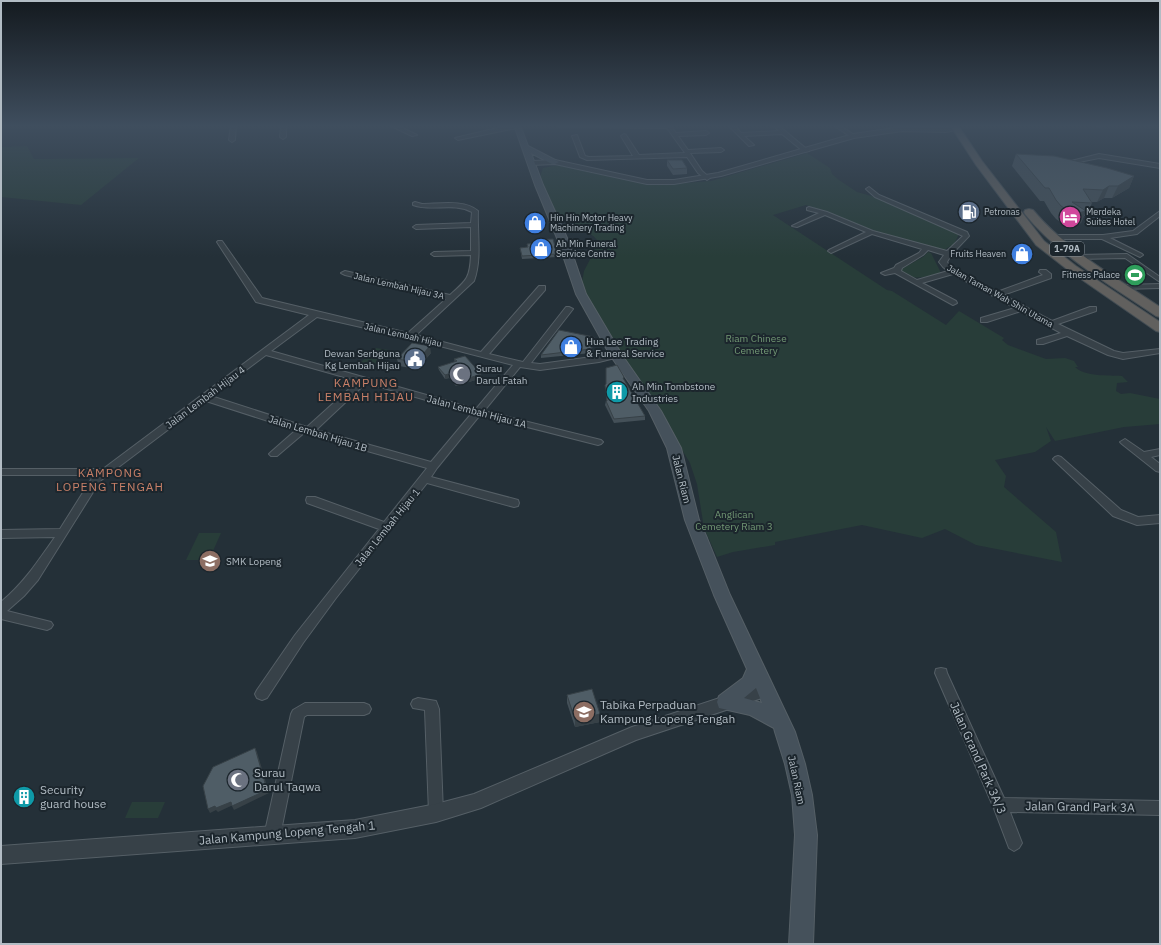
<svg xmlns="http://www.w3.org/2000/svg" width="1161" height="945" viewBox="0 0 1161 945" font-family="'IBM Plex Sans',sans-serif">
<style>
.green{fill:#283d39}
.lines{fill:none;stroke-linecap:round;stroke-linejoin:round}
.minor-casing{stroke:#555f66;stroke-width:2}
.tertiary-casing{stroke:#555f66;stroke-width:2}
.secondary-casing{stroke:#555f66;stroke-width:2}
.trunk-casing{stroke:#424c53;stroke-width:2}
.minor{fill:#374148;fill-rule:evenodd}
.tertiary{fill:#374148;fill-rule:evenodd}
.secondary{fill:#45515b;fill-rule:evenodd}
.trunk{fill:#61605e;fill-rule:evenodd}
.wall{fill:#445058}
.shaded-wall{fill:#374147}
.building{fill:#4f5d66;stroke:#374147}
.labels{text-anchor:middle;stroke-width:4;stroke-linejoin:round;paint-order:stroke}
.far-poi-label{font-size:9px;fill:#b2bcc4;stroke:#1c262d;text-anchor:start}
.shield{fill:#1c262d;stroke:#858f97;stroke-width:1}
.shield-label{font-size:9px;font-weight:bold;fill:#b2bcc4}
.far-street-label{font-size:9px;fill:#b2bcc4;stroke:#1c262d}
.park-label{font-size:10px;fill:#729874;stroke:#1c262d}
.poi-label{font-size:10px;fill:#b2bcc4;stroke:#1c262d;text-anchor:start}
.street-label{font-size:10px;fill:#b2bcc4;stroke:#1c262d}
.quarter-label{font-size:12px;letter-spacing:1px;fill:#c98068;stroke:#1c262d}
.near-poi-label{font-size:12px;fill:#b2bcc4;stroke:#1c262d;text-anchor:start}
.near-street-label{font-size:12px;fill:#b2bcc4;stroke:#1c262d}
</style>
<rect width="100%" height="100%" fill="#243038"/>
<g class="green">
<path d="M27,146L34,159L139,158L81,205L1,197V147Z"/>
<path d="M807,153L830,168L832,174L839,180L857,192L875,197L960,232L954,244L944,250L902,241L806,205L773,215L887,290L892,291L946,325L959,311L1004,338L1002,340L1008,345L1046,359L1065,358L1074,361L1078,367H1075C1085,377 1109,375 1122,376L1128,382L1117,383L1116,391L1121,394L1130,393L1160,399V424L1124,427L1055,441L1046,427L1051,441L1035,452L995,460L1006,476L1004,487L1056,532L1062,562L976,545L945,529L922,538L862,525L775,542V545L733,552L717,557L704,528L697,484L690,463L642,384L617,347L586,295L582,282L584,271L599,242C586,226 566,223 553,209C549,205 547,198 544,192C540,184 539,177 543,168L558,165L659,185L711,181Z"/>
<path d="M928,252L931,253L941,273C926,277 912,282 900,270L923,257Z"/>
<path d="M376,348L389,350L371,368L358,365Z"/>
<path d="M199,533H221L209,560H186Z"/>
<path d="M132,802H165L158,818H125Z"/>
</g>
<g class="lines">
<g class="minor-casing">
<g id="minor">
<path d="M231,125H236L235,140L232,142L229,140Z"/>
<path d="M281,125H286V137L283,139L280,137Z"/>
<path d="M389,125H396L417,135L412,136Z"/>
<path d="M557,125H670L676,133L706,131L709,133L706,135L678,136L688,150L721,148L724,150L721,152L690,153L702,171L710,178L707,180L698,173L687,157L587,160L580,157L572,136L577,135L585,156L589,157L633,156L621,136L624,134L626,135L639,155L685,153L667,128L560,127Z"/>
<path d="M728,125H734L741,133L779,131L772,125H778L809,151L804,152L782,134L744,136L754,145L749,146Z"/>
<path d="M833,125H839L856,136L851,137Z"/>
<path d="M1094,125H1104L1101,127Z"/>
<path d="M506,126L518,125L521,127L458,140L455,138Z"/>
<path d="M1099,154L1160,164V168L1099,158L1079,162L1087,166V168L1085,169L1071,161Z"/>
<path d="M869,187L879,195L967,232L969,236L951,255L947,262C951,271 987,287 997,292L1043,275L1039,272L1040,270H1046L1051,274V278L1003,295L1052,321L1090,307H1096V311L1058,324L1114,351L1123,353L1160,349V353L1123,359L1108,355L1067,336L1043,344H1037V340L1061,333L1021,311L987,322H981V318L1015,308L953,274L922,283L956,301L957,303L953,305L895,273L885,275L881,273L894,268L896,265L919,253L922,249L872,234L831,253L828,251L829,250L866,232L825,215L797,227L792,226L819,213L807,210V208L809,207L827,212L873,231L947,251L963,236L875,197L866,189ZM928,250L944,255L939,262L943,267L948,271L917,280L901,271L902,268L923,255Z"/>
<path d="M415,202L422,204C438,204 465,199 478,211C477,234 482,259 474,281L416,335L481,352L539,286H545V290L489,354L523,362L566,307H569L573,309L531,363L540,364L599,356L616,353L620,355L619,357L599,362L540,370L520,367L484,411L601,440L603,442L601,444L598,445L480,415L437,468L431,477L518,500L519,503L518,506L514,507L427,483L336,598L303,643L267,698L262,700L257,698L255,694L257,690L295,635L379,529L307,503L306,500L307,497H315L384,522L427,468L304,433L277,456H271L269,454L271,452L296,430L206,401L100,481L38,580L24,596L7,611L51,622L53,625L51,628L47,630L1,619V602C24,583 38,561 55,537L1,538V530L60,529L94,475H1V469H103L309,315L256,302L217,242L218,241H222L262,298L408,333L446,299L345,275L341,273L345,271L450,295C467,280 470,278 471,255L434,256L431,254L434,252L471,251V227L416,229L413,227L416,225L471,223L472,212C453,202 432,212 413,205V203ZM317,317L409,338L513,365L476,409L271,351ZM266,355L358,381L307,427L211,396ZM366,383L472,413L431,462L316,430Z"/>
<path d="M1160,211V216L1137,234L1110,238L1142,254L1143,255L1140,257L1102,239H1052L1049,237L1052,235H1103L1133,231Z"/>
<path d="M1127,254L1160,277V282L1125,258L1078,259L1075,257L1078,255Z"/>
<path d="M1160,284V288L1122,289L1118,287L1122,285Z"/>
<path d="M1125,439L1144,452L1160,449V455L1151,457L1160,464V472L1156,471L1122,444L1120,442Z"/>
<path d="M1058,456L1061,457L1121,510L1138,517L1160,515V523L1137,525L1113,516L1055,461L1053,459L1055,457Z"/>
<path d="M941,668L946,669L947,673L1004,798L1160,801V815L1010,812L1022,843L1019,848L1014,851L1009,848L993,806L935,673L936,669Z"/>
<path d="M418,698L436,701L439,709L443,813L441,818L436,820L431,818L429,813L425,710L413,708L411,704L413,700Z"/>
<path d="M305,703H364L369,705L371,709L369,713L364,715H307L304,717L280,836L277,841L272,844L267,841L264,836L291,714L293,710Z"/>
</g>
</g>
<g class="tertiary-casing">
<g id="tertiary">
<path d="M902,127H957L960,129L946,132L902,131L854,138L721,176L674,184H647L555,164L531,165L528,163L531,161L555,160L647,180H674L718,173L853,134Z"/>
<path d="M765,683L771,685L773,690L771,695L636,740L481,808L436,822L355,838L1,864V846L355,820L436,804L474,794L632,727Z"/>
</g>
</g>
<g class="secondary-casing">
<path id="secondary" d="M514,125H520L528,146L559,162L555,164H552L531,153L543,185L567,238L586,294L622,355L661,411L681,448L699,520L707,538L730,595L795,732L805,764L812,795L817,835L813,944H789L795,835L792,795L785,764L775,732L774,728L750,715L719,708L717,702L719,696L743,678L747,669L714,595L685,520L667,448L649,411L610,355L576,294L557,238L535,185ZM756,688L762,703L744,698Z"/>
</g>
<g class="trunk-casing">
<g id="trunk">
<path d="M950,125H958L982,161L1044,241L1076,266L1160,322V332L1156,331L1068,270L1036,245L976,165Z"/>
<path d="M1029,209L1033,210C1067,251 1116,277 1160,307V317L1156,316C1111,285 1060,257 1025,214L1024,212L1025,210Z"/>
</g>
</g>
<use href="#minor" class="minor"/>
<use href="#tertiary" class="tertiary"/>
<use href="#secondary" class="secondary"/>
<use href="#trunk" class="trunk"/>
</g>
<g class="wall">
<path d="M1016,154L1134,176L1129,188L1112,198H1104L1097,202H1091L1092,203L1086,216H1084L1081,223L1068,227L1056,219L1051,213L1044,201H1040L1012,166Z"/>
<path d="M667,160L687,168V174L673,175L667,166Z"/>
<path d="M536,240L557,254V257L522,259L520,248L527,247V244L537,243Z"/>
<path d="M594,340L591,353L541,358V355Z"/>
<path d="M431,353L417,369L399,366L397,359Z"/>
<path d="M454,359L482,378L456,386L449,378L445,379L439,370L438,367L455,362Z"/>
<path d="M624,380L645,416V420L614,423L605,405L606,401H607L605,385Z"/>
<path d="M567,695L600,714V722L575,727L567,703Z"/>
<path d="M31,790L25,803H17L13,800Z"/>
</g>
<g class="shaded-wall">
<path d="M1134,176L1129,188L1112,198L1118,186Z"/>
<path d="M1109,186L1104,198L1097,202L1103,190Z"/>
<path d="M1086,211L1081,223L1068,227L1074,214Z"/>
<path d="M594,337V340L591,353V349Z"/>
<path d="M430,346L431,353L417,369L416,362Z"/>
<path d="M448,374L449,378L445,379V375Z"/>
<path d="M481,374L482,378L456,386L455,383Z"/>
<path d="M600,714V722L575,727V720Z"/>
<path d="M255,748L257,752L269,793L234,810L232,806Z"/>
<path d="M27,787L31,790L25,803L22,799Z"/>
<path d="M231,802L233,805L218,812L216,810L210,813L208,809L215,806Z"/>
</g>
<g class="building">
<path d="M1016,154L1054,156L1107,168L1134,176L1118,186H1109L1103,190L1083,189L1092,203L1072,202L1086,211L1074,214L1061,206L1056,200L1049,188H1045Z"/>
<path d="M667,160H682L687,168L673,169Z"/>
<path d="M553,239L557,254L522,256L520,248L528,247L527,244L537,243L536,240Z"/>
<path d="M559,330L594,337L591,349L541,355Z"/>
<path d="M412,343L430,346L416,362L397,359Z"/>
<path d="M465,356L481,374L455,383L448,374L445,375L438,367L457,361L454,359Z"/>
<path d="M617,365L624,377L623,378L645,416L614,419L606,401H607L605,385L606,384V368Z"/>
<path d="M592,689L600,714L575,720L567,695Z"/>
<path d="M255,748L267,790L232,806L231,802L216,808L215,806L208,809L203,786L213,767Z"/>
<path d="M20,787H27L22,799L13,800Z"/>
</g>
<linearGradient id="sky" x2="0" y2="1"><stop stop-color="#141a1f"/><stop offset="0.49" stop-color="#3f4e5e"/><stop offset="1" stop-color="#3f4e5e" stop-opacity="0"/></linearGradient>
<rect width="1161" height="257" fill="url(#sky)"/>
<defs>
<g id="fuel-disc" transform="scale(1.15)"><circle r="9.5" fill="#5c6f8a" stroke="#1c262d"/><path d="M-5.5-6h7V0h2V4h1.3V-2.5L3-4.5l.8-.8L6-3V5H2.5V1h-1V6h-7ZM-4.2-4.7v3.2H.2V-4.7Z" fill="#fff"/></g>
<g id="hotel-disc" transform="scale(1.15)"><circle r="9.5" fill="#d1479c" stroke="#1c262d"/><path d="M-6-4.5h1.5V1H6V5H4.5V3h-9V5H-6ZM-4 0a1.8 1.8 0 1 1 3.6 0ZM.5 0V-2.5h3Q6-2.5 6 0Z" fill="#fff"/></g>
<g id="shop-disc" transform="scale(1.15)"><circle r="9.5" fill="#3f7fe0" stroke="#1c262d"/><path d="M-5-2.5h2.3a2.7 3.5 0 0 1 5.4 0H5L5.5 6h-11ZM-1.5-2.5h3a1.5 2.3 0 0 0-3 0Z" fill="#fff"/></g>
<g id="stadium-disc" transform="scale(1.15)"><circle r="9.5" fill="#2e9e5b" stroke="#1c262d"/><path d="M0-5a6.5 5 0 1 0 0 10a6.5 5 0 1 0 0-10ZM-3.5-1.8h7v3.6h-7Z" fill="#fff"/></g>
<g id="civic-disc" transform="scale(1.15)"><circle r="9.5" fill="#5c6f8a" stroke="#1c262d"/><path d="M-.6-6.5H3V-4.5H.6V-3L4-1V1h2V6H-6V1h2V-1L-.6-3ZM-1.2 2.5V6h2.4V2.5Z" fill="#fff"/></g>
<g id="mosque-disc" transform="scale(1.15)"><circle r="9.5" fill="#6b7280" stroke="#1c262d"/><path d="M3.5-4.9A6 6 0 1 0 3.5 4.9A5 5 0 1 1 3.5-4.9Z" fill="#fff"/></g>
<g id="building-disc" transform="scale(1.15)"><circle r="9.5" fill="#0f9aa8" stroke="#1c262d"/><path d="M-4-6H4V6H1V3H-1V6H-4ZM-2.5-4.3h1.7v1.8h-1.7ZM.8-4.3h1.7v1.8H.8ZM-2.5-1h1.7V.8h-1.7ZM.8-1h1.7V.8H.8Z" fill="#fff"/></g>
<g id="school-disc" transform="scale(1.15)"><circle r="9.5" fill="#8d6e63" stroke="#1c262d"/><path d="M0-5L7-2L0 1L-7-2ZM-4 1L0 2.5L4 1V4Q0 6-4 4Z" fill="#fff"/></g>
</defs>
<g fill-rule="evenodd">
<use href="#fuel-disc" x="969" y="212"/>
<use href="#hotel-disc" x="1070" y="217"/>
<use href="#shop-disc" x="535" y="223"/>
<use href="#shop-disc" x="541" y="249"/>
<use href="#shop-disc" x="1022" y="254"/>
<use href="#stadium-disc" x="1135" y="275"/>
<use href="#shop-disc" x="571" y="347"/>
<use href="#civic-disc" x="415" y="359"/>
<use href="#mosque-disc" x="460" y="374"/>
<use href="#building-disc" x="617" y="392"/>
<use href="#school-disc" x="210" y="561"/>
<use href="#school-disc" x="584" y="712"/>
<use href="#mosque-disc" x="238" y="780"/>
<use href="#building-disc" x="24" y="797"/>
</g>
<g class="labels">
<g class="far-poi-label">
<text x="984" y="215">Petronas</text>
<text x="1086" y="215">Merdeka<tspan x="1086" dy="10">Suites Hotel</tspan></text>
<text x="550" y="221">Hin Hin Motor Heavy<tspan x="550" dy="10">Machinery Trading</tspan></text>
<text x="556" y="247">Ah Min Funeral<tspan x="556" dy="10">Service Centre</tspan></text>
<text x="1006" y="257" text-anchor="end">Fruits Heaven</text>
<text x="1120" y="278" text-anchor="end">Fitness Palace</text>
</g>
<rect class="shield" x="1050" y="242" width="34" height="14" rx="3"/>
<g class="shield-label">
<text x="1067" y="252">1-79A</text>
</g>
<g class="far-street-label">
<text transform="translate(399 286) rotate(13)" y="3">Jalan Lembah Hijau 3A</text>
<text transform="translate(1000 296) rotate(29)" y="3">Jalan Taman Wah Shin Utama</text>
<text transform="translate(403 335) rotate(13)" y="3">Jalan Lembah Hijau</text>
</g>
<g class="park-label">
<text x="756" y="342">Riam Chinese<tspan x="756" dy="12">Cemetery</tspan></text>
<text x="734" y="518">Anglican<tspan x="734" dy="12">Cemetery Riam 3</tspan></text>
</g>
<g class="poi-label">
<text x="586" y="345">Hua Lee Trading<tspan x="586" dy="12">&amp; Funeral Service</tspan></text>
<text x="400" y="357" text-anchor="end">Dewan Serbguna<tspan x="400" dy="12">Kg Lembah Hijau</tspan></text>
<text x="476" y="372">Surau<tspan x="476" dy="12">Darul Fatah</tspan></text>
<text x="632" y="390">Ah Min Tombstone<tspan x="632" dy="12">Industries</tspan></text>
<text x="226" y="565">SMK Lopeng</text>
</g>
<g class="street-label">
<text transform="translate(205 397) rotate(-37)" y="4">Jalan Lembah Hijau 4</text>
<text transform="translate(477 411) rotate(15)" y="4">Jalan Lembah Hijau 1A</text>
<text transform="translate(318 433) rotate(17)" y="4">Jalan Lembah Hijau 1B</text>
<text transform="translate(682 479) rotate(76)" y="4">Jalan Riam</text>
<text transform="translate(387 527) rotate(-51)" y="4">Jalan Lembah Hijau 1</text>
<text transform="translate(797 780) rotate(78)" y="4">Jalan Riam</text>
</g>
<g class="quarter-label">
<text x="366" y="387">KAMPUNG<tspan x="366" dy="14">LEMBAH HIJAU</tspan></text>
<text x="110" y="477">KAMPONG<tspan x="110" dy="14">LOPENG TENGAH</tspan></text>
</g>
<g class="near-poi-label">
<text x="600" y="709">Tabika Perpaduan<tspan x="600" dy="14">Kampung Lopeng Tengah</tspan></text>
<text x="254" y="777">Surau<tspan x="254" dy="14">Darul Taqwa</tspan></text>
<text x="40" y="794">Security<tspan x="40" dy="14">guard house</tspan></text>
</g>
<g class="near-street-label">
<text transform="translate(978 758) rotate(66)" y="4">Jalan Grand Park 3A/3</text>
<text transform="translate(1080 807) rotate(1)" y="4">Jalan Grand Park 3A</text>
<text transform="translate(287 833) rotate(-5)" y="4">Jalan Kampung Lopeng Tengah 1</text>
</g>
</g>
<rect width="1161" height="945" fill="none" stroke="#b2bcc4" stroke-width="4"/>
</svg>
